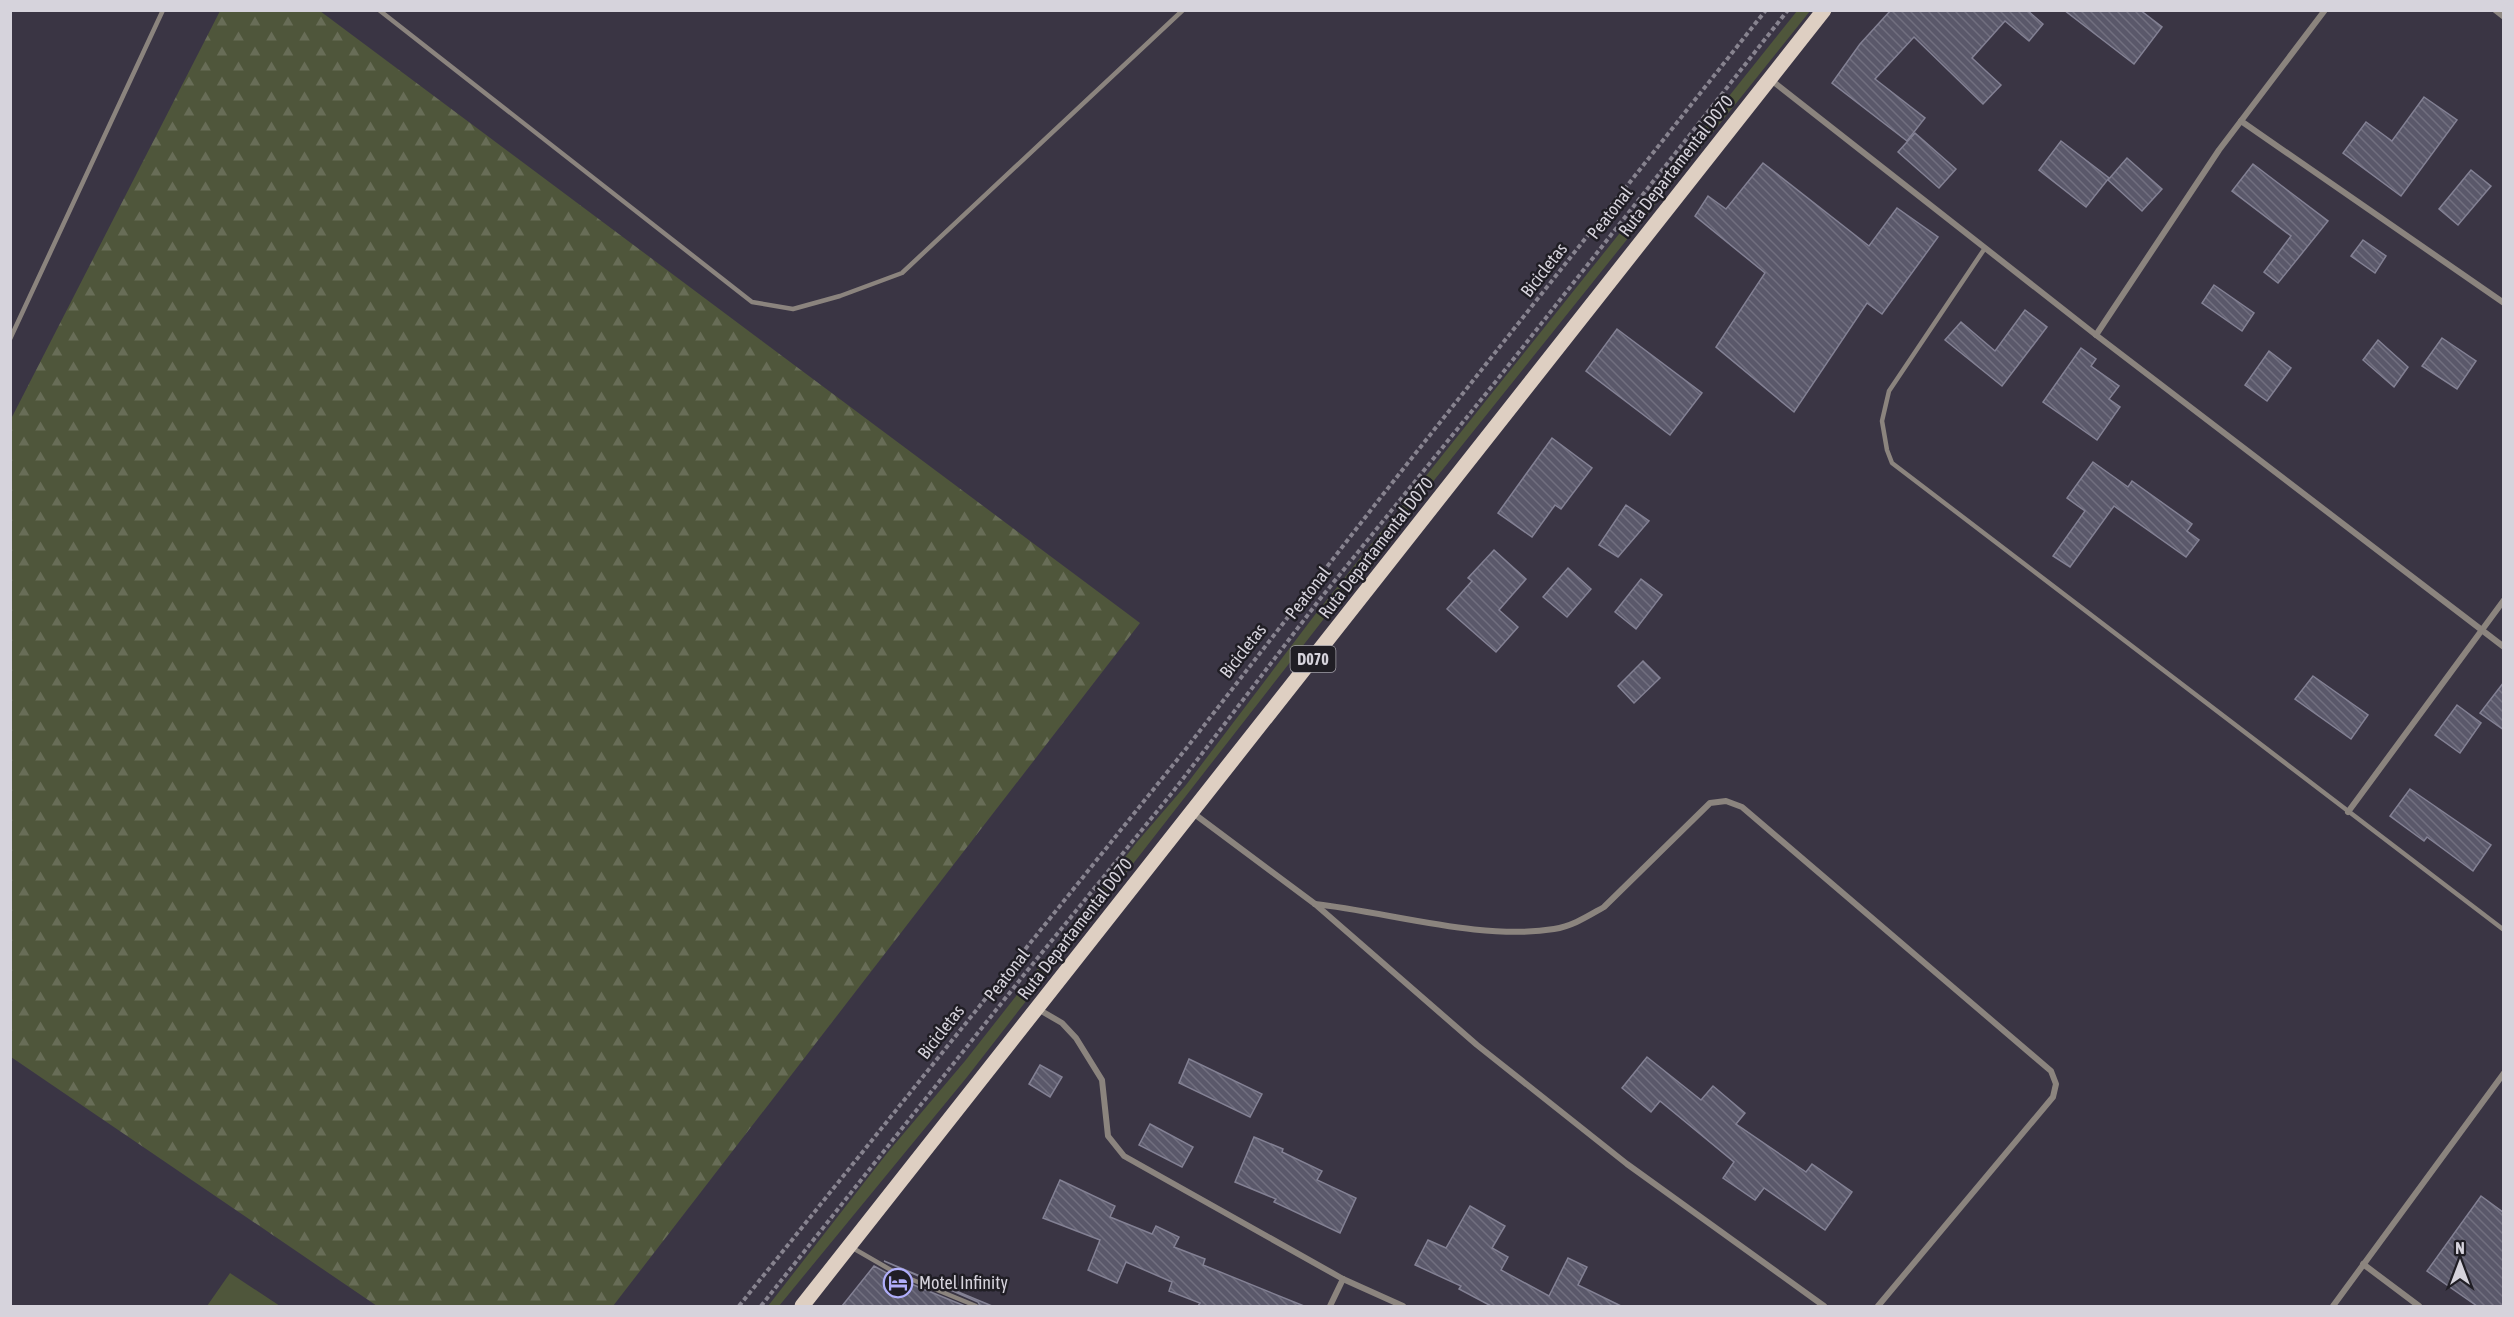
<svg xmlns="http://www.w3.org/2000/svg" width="2514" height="1317" viewBox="0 0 2514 1317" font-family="'Asap Condensed',sans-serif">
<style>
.forest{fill:url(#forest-firs)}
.green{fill:#4f563b}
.building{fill:url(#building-back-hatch);stroke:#838194;stroke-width:1.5}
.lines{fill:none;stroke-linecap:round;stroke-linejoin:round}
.path{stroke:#87838f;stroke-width:4;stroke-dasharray:4.5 3;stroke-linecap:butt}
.lane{stroke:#8b847e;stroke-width:4.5}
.street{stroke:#8b847e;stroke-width:6}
.primary{stroke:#decfc2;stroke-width:15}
.labels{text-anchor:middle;stroke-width:5;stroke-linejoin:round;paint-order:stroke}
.shield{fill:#201e25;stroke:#9f9da5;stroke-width:1.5}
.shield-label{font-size:16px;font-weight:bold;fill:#d6d3dc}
.street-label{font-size:18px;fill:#d6d3dc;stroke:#201e25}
.poi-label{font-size:18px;fill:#d6d3dc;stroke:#201e25;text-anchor:start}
</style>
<defs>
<pattern id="forest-firs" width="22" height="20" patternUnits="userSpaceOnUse" patternTransform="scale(1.5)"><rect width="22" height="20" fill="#4f563b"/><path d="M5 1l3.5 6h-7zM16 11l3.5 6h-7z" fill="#686d57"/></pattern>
<pattern id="building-back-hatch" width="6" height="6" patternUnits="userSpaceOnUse" patternTransform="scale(1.5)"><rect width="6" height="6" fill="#5a586a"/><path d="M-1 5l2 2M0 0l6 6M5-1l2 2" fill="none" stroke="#716f7f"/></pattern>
</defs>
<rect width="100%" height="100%" fill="#3a3544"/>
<path class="forest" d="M220,11H320L1140,623L613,1306H377L11,1057V419Z"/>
<g class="green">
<path d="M1797,11H1810L1351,584L967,1077L779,1306H768L888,1152L965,1061L1137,842L1186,785L1314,616Z"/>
<path d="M230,1273L280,1306H207Z"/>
</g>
<g class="building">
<path d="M1891,10H2027L2043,24L2029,41L2005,21L1972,58L2001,85L1983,104L1914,37L1875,79L1925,118L1907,141L1832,83L1860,44Z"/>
<path d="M2064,10H2140L2162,27L2134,64Z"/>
<path d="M2424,97L2457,120L2401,196L2343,153L2366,122L2392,141Z"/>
<path d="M1915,133L1956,169L1939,188L1898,152Z"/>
<path d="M2061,141L2109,178L2086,207L2039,170Z"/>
<path d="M2127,158L2162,189L2142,211L2108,180Z"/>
<path d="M1763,163L1869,246L1897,208L1938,237L1882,314L1867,303L1794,412L1716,347L1765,273L1695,216L1708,196L1726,209Z"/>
<path d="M2253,164L2328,221L2278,283L2264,272L2291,236L2232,191Z"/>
<path d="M2471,170L2491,186L2458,225L2439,209Z"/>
<path d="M2363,240L2386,256L2375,273L2351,256Z"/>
<path d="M2214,285L2254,313L2242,331L2202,303Z"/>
<path d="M2025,310L2047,327L2002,386L1945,340L1961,322L1995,351Z"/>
<path d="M1617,329L1702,393L1670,435L1586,371Z"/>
<path d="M2442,338L2476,361L2457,389L2422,366Z"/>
<path d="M2378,340L2408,367L2394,387L2363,360Z"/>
<path d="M2081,348L2096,359L2091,366L2119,386L2109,399L2120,407L2097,440L2043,402Z"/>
<path d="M2269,351L2291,368L2267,401L2245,385Z"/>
<path d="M1552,438L1592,468L1561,509L1555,505L1532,537L1498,513Z"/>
<path d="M2093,462L2128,487L2132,481L2192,524L2187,531L2199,540L2186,557L2114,506L2070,567L2053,556L2085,511L2067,498Z"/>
<path d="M1626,505L1649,521L1618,557L1599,545Z"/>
<path d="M1494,550L1526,579L1499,610L1518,627L1496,652L1447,609L1472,581L1468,578Z"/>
<path d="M1568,568L1591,589L1567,617L1543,597Z"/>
<path d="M1641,579L1662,595L1636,629L1615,612Z"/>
<path d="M1643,661L1660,678L1634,703L1618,686Z"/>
<path d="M2313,676L2368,715L2351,739L2295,699Z"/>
<path d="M2504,682V730L2480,713Z"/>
<path d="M2457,705L2481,723L2460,753L2435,735Z"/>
<path d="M2410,789L2491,845L2473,871L2427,837L2424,841L2390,816Z"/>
<path d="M1647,1057L1701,1100L1713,1086L1745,1113L1736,1124L1806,1172L1812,1164L1852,1192L1825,1230L1764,1188L1755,1200L1723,1178L1734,1162L1660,1101L1651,1112L1622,1088Z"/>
<path d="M1189,1059L1262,1094L1250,1117L1179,1083Z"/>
<path d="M1040,1065L1062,1077L1050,1097L1029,1084Z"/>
<path d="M1150,1124L1193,1147L1182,1167L1139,1145Z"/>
<path d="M1254,1137L1283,1149L1282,1152L1322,1171L1317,1180L1356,1198L1340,1233L1274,1202L1276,1199L1235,1182Z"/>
<path d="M1060,1180L1115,1206L1110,1217L1152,1234L1156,1226L1179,1237L1174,1247L1205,1259L1203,1265L1304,1306H1198L1200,1303L1169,1291L1172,1282L1126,1262L1117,1283L1088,1270L1100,1240L1043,1218Z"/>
<path d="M2481,1196L2504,1213V1306H2477L2427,1271Z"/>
<path d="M1470,1206L1505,1226L1492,1248L1508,1257L1501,1270L1549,1296L1568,1258L1587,1267L1578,1285L1621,1306H1491L1459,1289L1461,1286L1415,1265L1428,1240L1446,1248Z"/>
<path d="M884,1261L992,1306H980L978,1302Z"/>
<path d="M874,1266L894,1277L965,1306H842Z"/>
</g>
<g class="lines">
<g class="path">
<path d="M739,1306L1185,750L1381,497L1766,10"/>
<path d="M761,1306L1027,971L1172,793L1320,599L1497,380L1788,10"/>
</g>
<g class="lane">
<path d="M379,10L752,302L793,309L840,296L902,273L1183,10"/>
<path d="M1985,248L1889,391L1882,421L1887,450L1892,463L2504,930"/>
<path d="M10,339L163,10"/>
<path d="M851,1247L896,1273L976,1306"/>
</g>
<g class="street">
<path d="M2495,10L2504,17"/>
<path d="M1771,80L2096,335L2504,647"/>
<path d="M2241,121L2504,303"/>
<path d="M2096,335L2219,150L2325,10"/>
<path d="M2348,812L2504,600"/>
<path d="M1193,813L1315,904L1477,1045L1627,1164L1824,1306"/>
<path d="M1315,904C1388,912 1482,941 1554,929C1573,926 1588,916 1604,907L1710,803L1726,801L1742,807L2051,1071L2056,1084L2053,1097L1878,1306"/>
<path d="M1038,1009L1062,1023L1076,1038L1102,1080L1108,1136L1124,1156L1343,1279L1403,1306"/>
<path d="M2363,1264L2419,1306"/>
<path d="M1330,1306L1343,1279"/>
<path d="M2333,1306L2504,1073"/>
</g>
<path class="primary" d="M802,1306L1824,10"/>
</g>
<defs>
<g id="hotel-ring" transform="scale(1.5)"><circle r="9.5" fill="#201e25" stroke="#b0aefa" stroke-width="1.5"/><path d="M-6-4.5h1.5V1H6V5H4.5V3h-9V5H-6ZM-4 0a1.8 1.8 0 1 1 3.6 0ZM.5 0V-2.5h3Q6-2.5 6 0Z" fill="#b0aefa"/></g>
</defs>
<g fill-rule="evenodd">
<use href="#hotel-ring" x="898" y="1283"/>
</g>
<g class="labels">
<rect class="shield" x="1290.5" y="646" width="45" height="26" rx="4.5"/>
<g class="shield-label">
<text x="1313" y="665">D070</text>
</g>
<g class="street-label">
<text transform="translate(1676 166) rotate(-52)" y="6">Ruta Departamental D070</text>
<text transform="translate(1610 213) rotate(-52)" y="6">Peatonal</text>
<text transform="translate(1544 270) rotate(-52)" y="6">Bicicletas</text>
<text transform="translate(1376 548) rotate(-52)" y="6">Ruta Departamental D070</text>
<text transform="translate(1308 593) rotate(-52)" y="6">Peatonal</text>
<text transform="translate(1243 651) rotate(-52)" y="6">Bicicletas</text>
<text transform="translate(1075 929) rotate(-52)" y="6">Ruta Departamental D070</text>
<text transform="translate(1007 975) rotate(-52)" y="6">Peatonal</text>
<text transform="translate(941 1032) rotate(-52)" y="6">Bicicletas</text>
</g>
<g class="poi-label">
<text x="919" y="1289">Motel Infinity</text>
</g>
</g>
<rect width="2514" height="1317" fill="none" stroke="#d6d3dc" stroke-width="24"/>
<g transform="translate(2460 1263)" stroke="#201e25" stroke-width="4.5" paint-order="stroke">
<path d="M0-4.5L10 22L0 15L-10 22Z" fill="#d6d3dc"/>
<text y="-9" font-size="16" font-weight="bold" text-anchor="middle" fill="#d6d3dc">N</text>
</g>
</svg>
